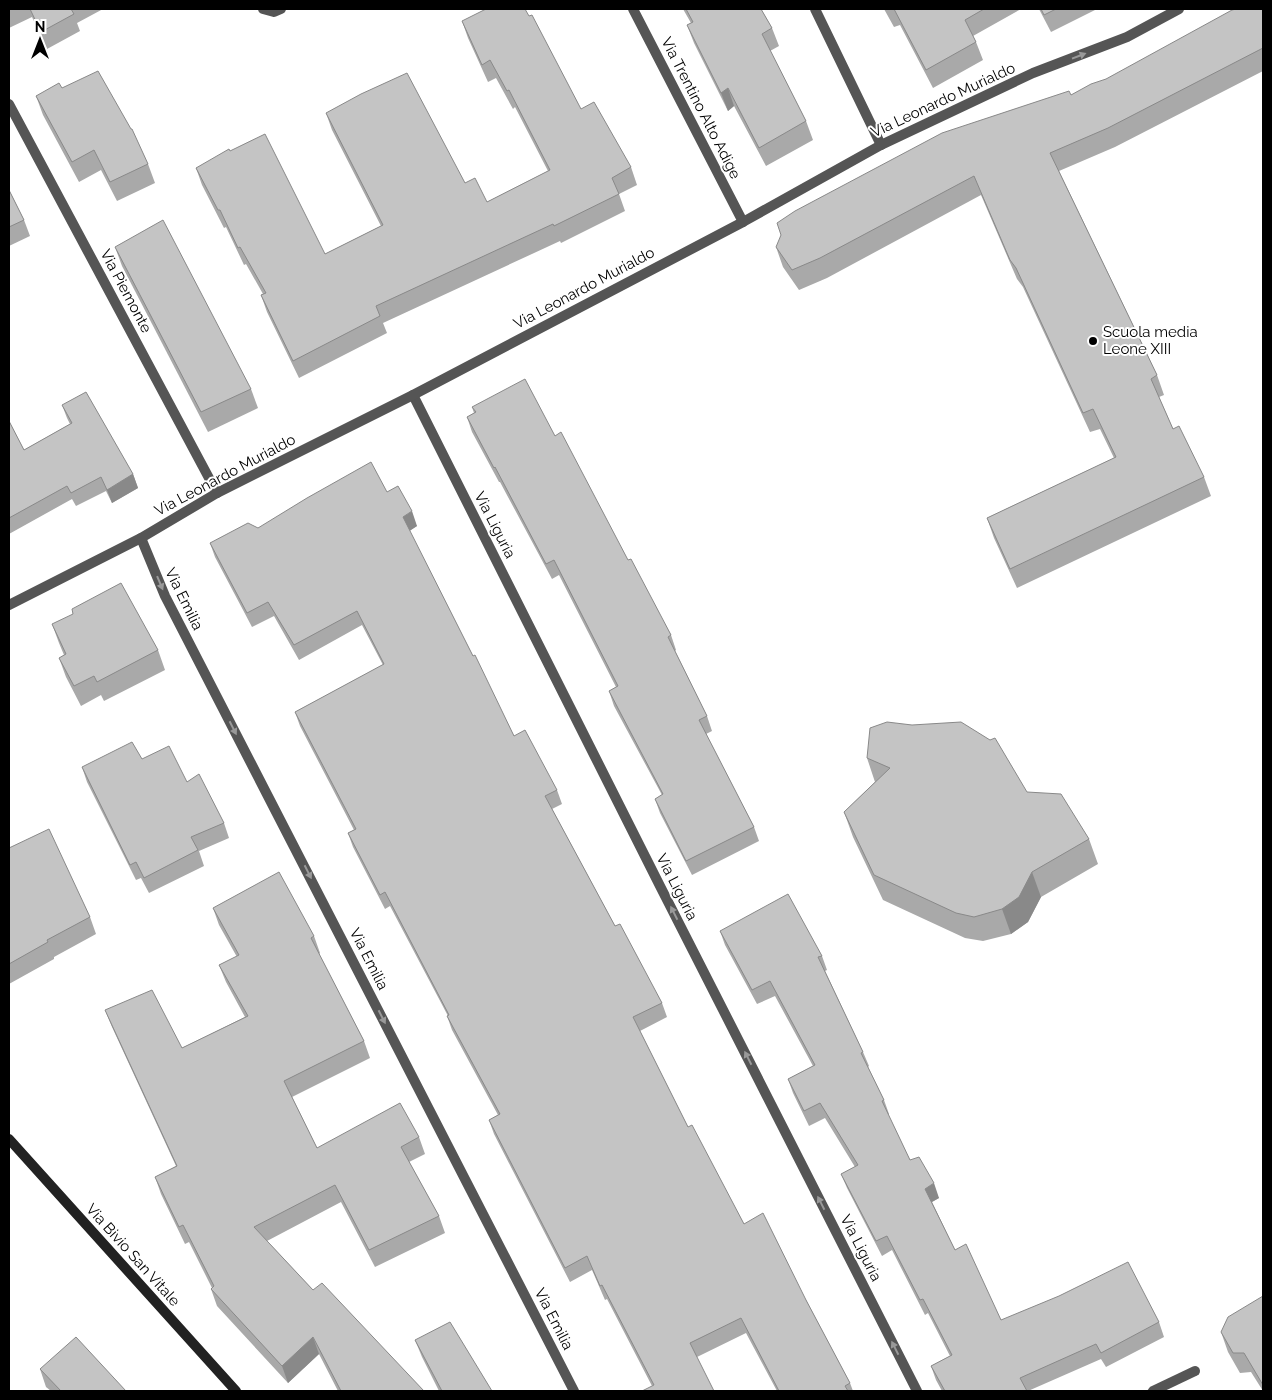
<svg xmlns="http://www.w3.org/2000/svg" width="1272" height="1400" viewBox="0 0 1272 1400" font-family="Raleway,sans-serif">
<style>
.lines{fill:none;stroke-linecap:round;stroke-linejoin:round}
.street{stroke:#555;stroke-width:10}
.secondary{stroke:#222;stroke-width:10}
.wall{fill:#a9a9a9}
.shaded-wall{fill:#898989}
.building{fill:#c4c4c4;stroke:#898989}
.oneway{fill:#999}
.poi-dot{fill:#000;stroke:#fff;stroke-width:2}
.labels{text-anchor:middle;stroke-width:4;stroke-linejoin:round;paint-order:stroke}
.street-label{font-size:15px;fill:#000;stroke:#fff}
.poi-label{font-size:15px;fill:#000;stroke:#fff;text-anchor:start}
</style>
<rect width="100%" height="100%" fill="#fff"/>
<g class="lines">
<g class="street">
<path d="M263,9L274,12L281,9"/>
<path d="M633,9L743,222"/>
<path d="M815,9L881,145"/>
<path d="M9,104L217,493"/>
<path d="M413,395L660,886L917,1391"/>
<path d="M141,538L165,596L574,1391"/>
<path d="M9,605L141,538L217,493L413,395L743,222L881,145L1033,73L1127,37L1179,9"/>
<path d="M1153,1391L1195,1371"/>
</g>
<path class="secondary" d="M9,1139L236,1391"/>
</g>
<g class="wall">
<path d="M9,9H103L77,23L80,31L47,49L32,17L9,28Z"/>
<path d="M683,9H761L772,28L779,46L770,51L806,121L813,140L766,166L734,106L728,111L694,43L687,25L691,23Z"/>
<path d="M884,9H1021L973,36L976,42L983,60L933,88L900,25L894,27Z"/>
<path d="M1039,9H1097L1051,32Z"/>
<path d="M1263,9V71L1115,147L1059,171L1157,375L1164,395L1159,397L1173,429L1204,477L1211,496L1017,588L994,538L987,518L1114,458L1100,429L1090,432L1023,287L1017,279L981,195L827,278L799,290L783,267L776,247L1071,95Z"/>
<path d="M462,21L581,109L631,167L637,185L619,194L625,211L561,243L560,241L383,323L387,333L299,378L267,312L261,295L263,294L246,264L244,265L226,227L224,228L202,185L196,168L230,151L325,254L381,226L332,130L326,113L465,183L487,202L548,171L515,107L513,109L496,78L488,82L468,38Z"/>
<path d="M62,88L148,164L155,183L117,201L101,170L79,182L43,115L36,96Z"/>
<path d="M9,190L24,220L30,236L9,246Z"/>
<path d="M115,247L251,389L258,408L208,432L122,266Z"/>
<path d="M62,405L133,474L138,488L112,503L106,491L76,506L72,499L9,534V421L24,450L70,424L67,418Z"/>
<path d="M472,407L555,436L671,635L676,650L675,651L707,716L712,731L706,734L754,827L759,841L692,875L660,813L655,799L662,795L614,706L609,691L616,687L559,575L552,579L500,482H499L472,432L467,417L474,413Z"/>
<path d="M387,492L417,526L409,531L514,736L557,790L562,804L552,809L615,926L662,1003L667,1017L640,1031L688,1127L744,1224L806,1300L850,1383L853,1391H777L746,1333L697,1357L652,1386L607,1299L605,1300L592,1270L570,1282L494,1134L489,1120L498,1115L452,1030L447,1016H448L390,906L385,909L353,847L348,833L354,830L300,726L295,712L383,665L362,625L299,660L274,616L252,627L215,557L210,543L258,528Z"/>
<path d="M52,624L158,650L165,670L104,701L101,695L81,706L66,677L59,658L64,655L59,643Z"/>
<path d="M867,758L1027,792L1089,839L1098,864L1041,897L1028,922L1011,934L983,941L965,938L883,900L853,837L844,812L875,782Z"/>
<path d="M142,759L187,782L224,823L229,838L199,851L204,866L149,893L141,878L136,880L87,782L82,767Z"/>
<path d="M9,848L90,917L96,934L54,957V959L9,984Z"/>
<path d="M213,908L314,936L320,953L319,954L364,1041L370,1058L292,1097L317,1148L419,1137L425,1154L409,1162L439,1216L445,1233L375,1267L341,1202L267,1241L313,1290L424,1391H338L319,1354L288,1383L217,1306L211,1289L212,1288L189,1242L185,1244L161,1194L155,1177L176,1166L112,1027L105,1010L182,1048L245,1017L226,982L219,965L237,957L219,925Z"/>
<path d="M720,931L822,956L827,970L825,971L863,1052L869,1066L868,1067L884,1100L889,1114L888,1115L910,1160L939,1198L932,1202L955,1250L1001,1320L1159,1322L1164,1337L1106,1367L1101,1359L1028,1391H942L936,1380L931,1366L950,1356L928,1313L925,1315L892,1250L882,1256L847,1188L841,1174L855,1167L825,1118L809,1126L793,1093L788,1079L813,1066L775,996L757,1004L725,945Z"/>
<path d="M1263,1296V1391L1251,1372L1240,1373L1228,1352L1221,1332Z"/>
<path d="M415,1340L492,1391H439L422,1357Z"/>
<path d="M40,1369L126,1391H51L46,1387Z"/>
</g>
<g class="shaded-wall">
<path d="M728,88L734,106L728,111L721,93Z"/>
<path d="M133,474L138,488L112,503L107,490Z"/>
<path d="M412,511L417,526L408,532L403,517Z"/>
<path d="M1032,872L1041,897L1028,922L1011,934L1002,909Z"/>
<path d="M934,1183L939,1198L930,1203L925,1189Z"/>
<path d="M313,1337L319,1354L288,1383L282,1366Z"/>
</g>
<g class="building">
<path d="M30,9H71L74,14L41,32Z"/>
<path d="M486,9H525L529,16L532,15L581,109L594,102L631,167L612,178L619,194L554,226L553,224L376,306L380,316L293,361L261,295L266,293L240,247L238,248L220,210H218L196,168L229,149L230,151L265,134L325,254L383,225L326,113L361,94L407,73L465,183L475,178L487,202L550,170L509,90L507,91L490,60L482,65L462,21Z"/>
<path d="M686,9H761L772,28L762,34L806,121L759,148L728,88L721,93L687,25L693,22Z"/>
<path d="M894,9H984L965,20L976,42L926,70Z"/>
<path d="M1041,9H1056L1044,15Z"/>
<path d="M1236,9H1263V48L1108,128L1050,153L1157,375L1151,379L1173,429L1179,426L1204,477L1010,569L987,518L1116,457L1093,409L1083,413L1016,268L1010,260L974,176L820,258L792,270L776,247L781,235L777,223L795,211L942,133L1069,91L1071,95L1091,84L1106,79L1232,10Z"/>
<path d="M98,71L131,129H132L148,164L110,182L94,150L72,162L36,96L59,83L62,88Z"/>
<path d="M9,190L24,220L9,227Z"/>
<path d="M163,220L251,389L201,412L115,247Z"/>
<path d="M525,379L555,436L561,432L628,560L631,559L671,635L668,637L707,716L699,720L754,827L686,861L655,799L663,794L609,691L618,686L554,560L546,564L495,467L494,468L467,417L476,412L472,407Z"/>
<path d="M86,392L133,474L107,490L101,477L71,493L67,486L9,518V421L24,450L72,423L62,405Z"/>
<path d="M371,462L387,492L398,486L412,511L403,517L473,656L475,655L514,736L525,730L557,790L545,796L615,926L620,924L662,1003L633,1017L688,1127L692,1125L744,1224L763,1213L806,1300L850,1383L845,1386L848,1391H779L741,1318L690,1343L714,1391H642L654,1385L602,1285L600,1286L587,1256L565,1268L489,1120L500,1114L447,1016L449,1015L385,892L380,895L348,833L356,829L295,712L384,664L357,611L294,645L268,602L247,613L210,543L248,523L258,528L307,498Z"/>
<path d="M121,583L158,650L97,682L94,676L74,686L59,658L66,654L52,624L73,614L72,609Z"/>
<path d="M887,722L912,725L961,722L990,740L995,738L1027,792L1061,794L1089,839L1032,872L1019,897L1002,909L974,917L956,913L874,875L844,812L890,768L867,758L870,728Z"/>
<path d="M132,742L142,759L169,746L187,782L199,774L224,823L191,837L198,850L144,878L136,862L130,865L82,767Z"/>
<path d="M49,829L90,917L47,940L48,942L9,964V848Z"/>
<path d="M279,872L314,936L311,938L364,1041L284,1081L317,1148L400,1103L419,1137L401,1147L439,1216L369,1250L335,1185L254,1227L313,1290L322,1283L424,1391H341L313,1337L282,1366L211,1289L214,1286L183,1225L179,1227L155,1177L177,1166L105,1010L152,990L182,1048L248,1016L219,965L239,955L213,908Z"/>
<path d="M788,894L822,956L818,957L863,1052L861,1053L884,1100L882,1101L910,1160L919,1157L934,1183L925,1189L955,1250L966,1244L1001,1320L1059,1296L1128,1262L1159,1322L1101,1353L1096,1344L1020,1378L1027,1391H945L931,1366L952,1355L923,1299L920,1300L887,1236L876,1241L841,1174L858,1165L820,1103L804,1111L788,1079L815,1065L770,981L752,990L720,931Z"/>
<path d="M1263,1296V1385L1244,1353H1233L1221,1332L1228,1317Z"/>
<path d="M450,1322L492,1391H442L415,1340Z"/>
<path d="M76,1337L126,1391H61L40,1369Z"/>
</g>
<defs><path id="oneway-solid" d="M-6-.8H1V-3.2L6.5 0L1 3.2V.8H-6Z" transform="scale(1.25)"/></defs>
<g class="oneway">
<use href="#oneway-solid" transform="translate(1079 56) rotate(-21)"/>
<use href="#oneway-solid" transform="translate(160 583) rotate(67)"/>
<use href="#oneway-solid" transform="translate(233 728) rotate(63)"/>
<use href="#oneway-solid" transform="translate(308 872) rotate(63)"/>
<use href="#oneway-solid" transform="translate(674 913) rotate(-117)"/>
<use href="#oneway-solid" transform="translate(382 1017) rotate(63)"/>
<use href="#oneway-solid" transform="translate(748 1058) rotate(-117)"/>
<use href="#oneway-solid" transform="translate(821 1203) rotate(-117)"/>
<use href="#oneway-solid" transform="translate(895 1348) rotate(-117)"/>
</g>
<circle class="poi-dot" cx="1093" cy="341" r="5"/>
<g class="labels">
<g class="street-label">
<text transform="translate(943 100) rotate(-25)" y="5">Via Leonardo Murialdo</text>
<text transform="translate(701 108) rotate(63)" y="5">Via Trentino Alto Adige</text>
<text transform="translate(584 288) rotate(-28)" y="5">Via Leonardo Murialdo</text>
<text transform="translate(126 291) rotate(62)" y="5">Via Piemonte</text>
<text transform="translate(225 475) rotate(-28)" y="5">Via Leonardo Murialdo</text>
<text transform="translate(495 525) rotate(63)" y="5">Via Liguria</text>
<text transform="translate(184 599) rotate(64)" y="5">Via Emilia</text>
<text transform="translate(677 887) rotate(63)" y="5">Via Liguria</text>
<text transform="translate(369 959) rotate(63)" y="5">Via Emilia</text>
<text transform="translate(861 1248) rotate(63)" y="5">Via Liguria</text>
<text transform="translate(133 1255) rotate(48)" y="5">Via Bivio San Vitale</text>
<text transform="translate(554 1319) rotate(63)" y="5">Via Emilia</text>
</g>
<g class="poi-label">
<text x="1103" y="337">Scuola media<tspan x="1103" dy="17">Leone XIII</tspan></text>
</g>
</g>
<rect width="1272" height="1400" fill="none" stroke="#000000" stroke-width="20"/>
<g transform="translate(40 40)" stroke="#ffffff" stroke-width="4" paint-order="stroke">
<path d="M0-4L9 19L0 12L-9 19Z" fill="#000000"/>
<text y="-8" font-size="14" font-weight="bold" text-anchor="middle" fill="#000000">N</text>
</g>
</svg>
